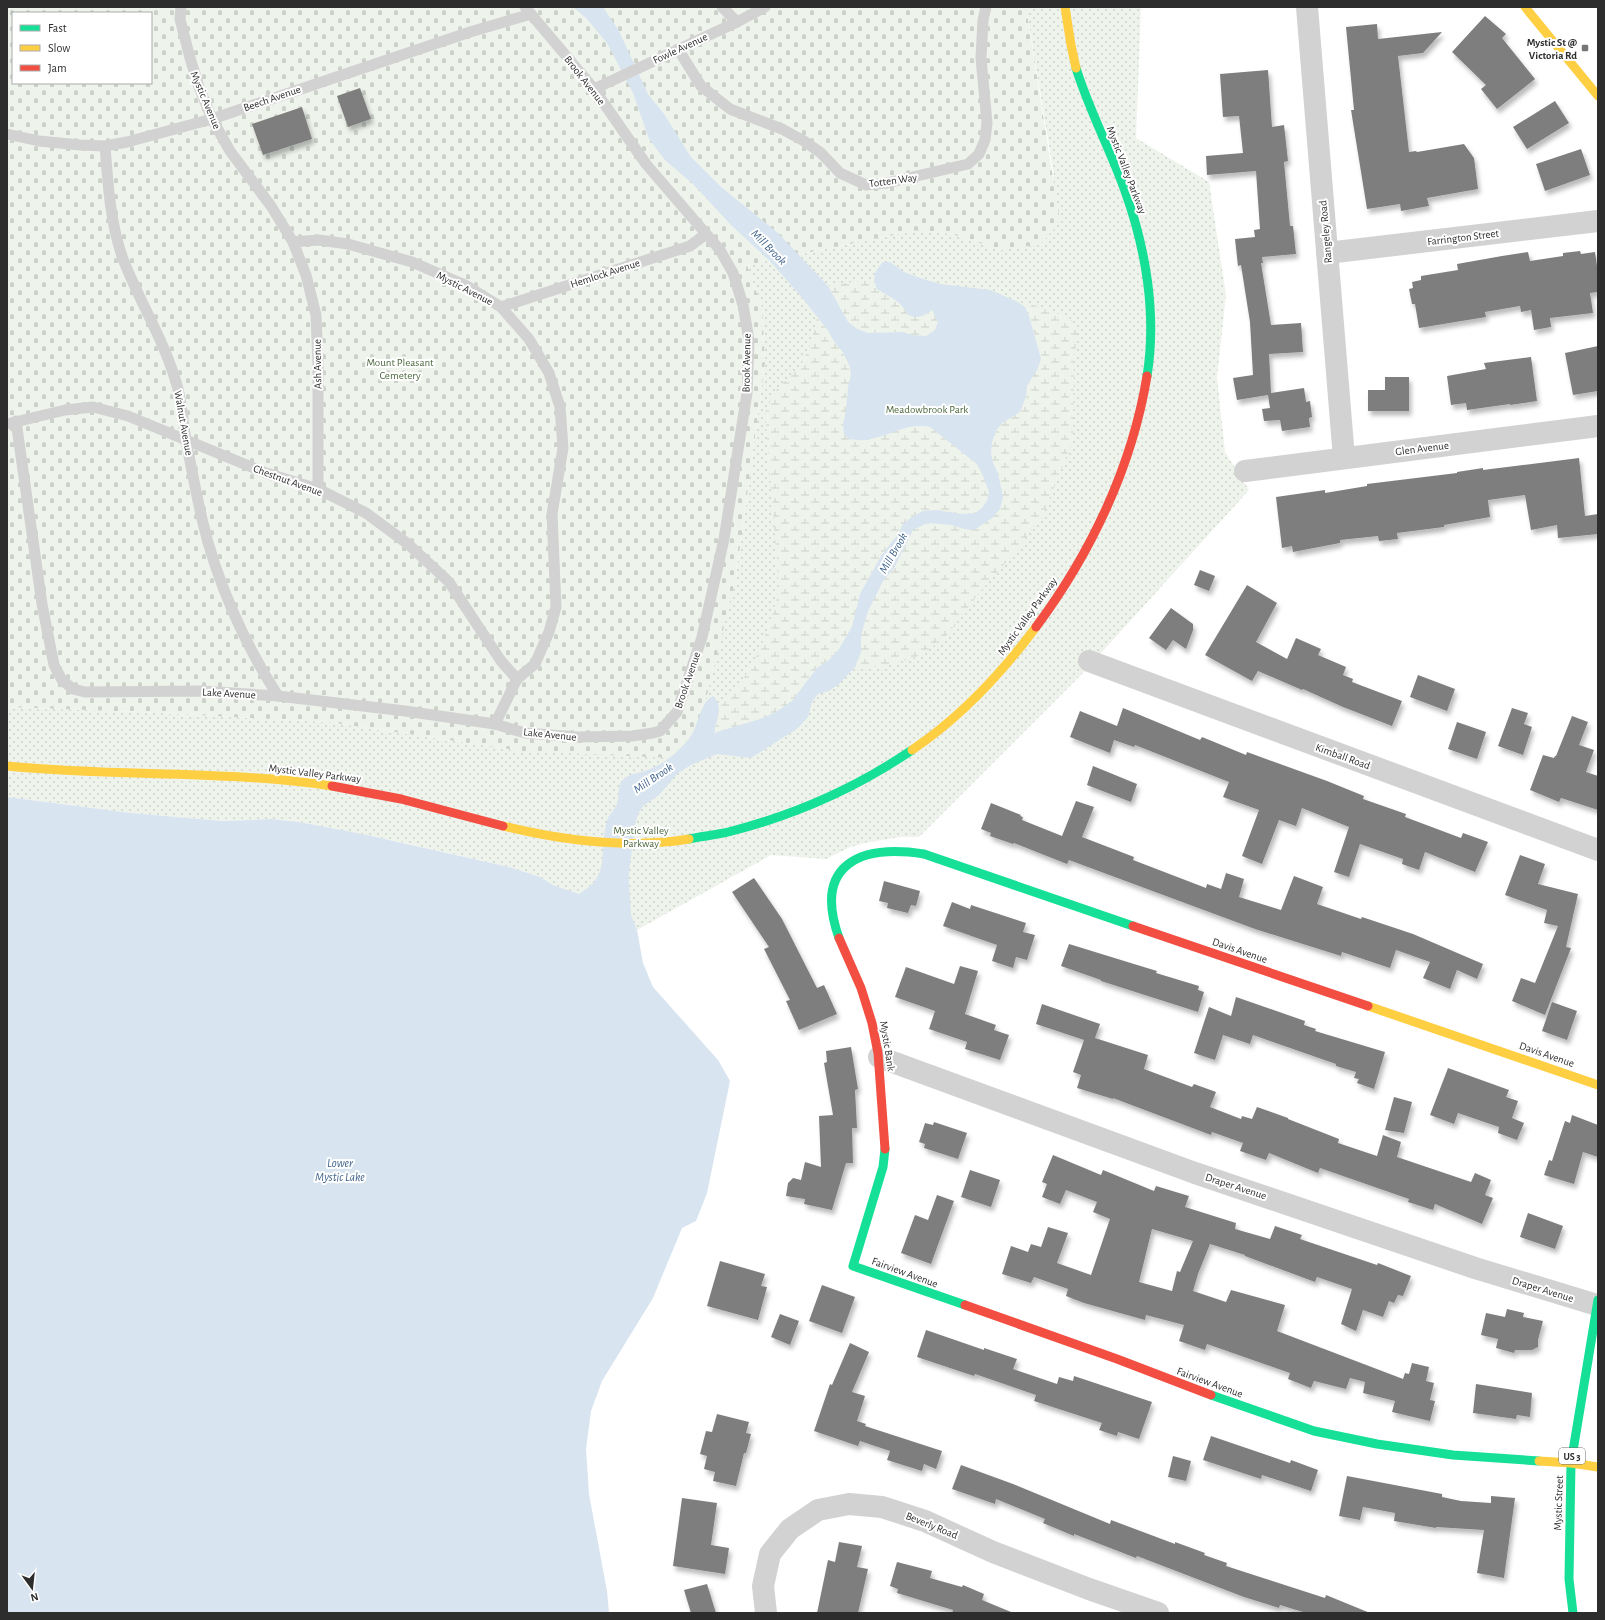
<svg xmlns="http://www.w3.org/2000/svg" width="1605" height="1620" viewBox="0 0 1605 1620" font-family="'Alegreya Sans',sans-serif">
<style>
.green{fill:url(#green-dots)}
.wetland{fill:url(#wetland-marsh)}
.cemetery{fill:url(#cemetery-stones);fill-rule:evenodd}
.water{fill:#d8e4f0}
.building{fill:#7e7e7e;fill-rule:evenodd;filter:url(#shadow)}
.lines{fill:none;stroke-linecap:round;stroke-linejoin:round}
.lane{stroke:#d2d2d2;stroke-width:11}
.street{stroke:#d2d2d2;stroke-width:22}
.fast{stroke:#16e098;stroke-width:9}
.slow{stroke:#ffcf43;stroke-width:9}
.jam{stroke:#f24e42;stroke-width:9}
.poi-dot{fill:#767676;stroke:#fff;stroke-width:1.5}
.labels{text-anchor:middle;stroke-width:4;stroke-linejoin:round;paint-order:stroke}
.shield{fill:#fff;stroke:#6c6c6c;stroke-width:1}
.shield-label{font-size:10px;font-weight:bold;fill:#2d2d2d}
.poi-label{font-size:11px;font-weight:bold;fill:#2d2d2d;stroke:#fff;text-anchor:end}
.street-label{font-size:11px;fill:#2d2d2d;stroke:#fff}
.park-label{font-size:11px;fill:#4b673d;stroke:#fff}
.water-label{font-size:12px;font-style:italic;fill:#3f638b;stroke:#fff}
</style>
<defs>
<pattern id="green-dots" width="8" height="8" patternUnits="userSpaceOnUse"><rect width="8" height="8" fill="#eef3eb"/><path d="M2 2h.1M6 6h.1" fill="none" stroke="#ccd1ca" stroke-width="1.8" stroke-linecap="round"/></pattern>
<pattern id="wetland-marsh" width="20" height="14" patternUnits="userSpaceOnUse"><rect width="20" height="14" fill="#eef3eb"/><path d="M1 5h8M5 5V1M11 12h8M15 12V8" fill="none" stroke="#ccd1ca"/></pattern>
<pattern id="cemetery-stones" width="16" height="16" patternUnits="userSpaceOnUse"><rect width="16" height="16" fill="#eef3eb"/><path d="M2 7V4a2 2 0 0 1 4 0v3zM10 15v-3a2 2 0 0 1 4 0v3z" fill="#ccd1ca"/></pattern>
<filter id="shadow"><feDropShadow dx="2.5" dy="4.5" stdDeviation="2" flood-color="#0004"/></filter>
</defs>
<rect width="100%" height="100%" fill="#fff"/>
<path class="green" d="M1026,7H1141L1136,138L1209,182L1226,295L1217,377L1225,452L1249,490L1081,675L919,837H901L864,843L848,848L826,859L771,855L637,930L607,910L579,894L553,885L540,877L509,867L400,842L299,822L271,819L223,821L131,813L7,797V707L141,712L328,722L522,751L736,577L765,362L762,308L747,265L918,230L952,234L1001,250L1054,176Z"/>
<g class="wetland">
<path d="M873,279L877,289C889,297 902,301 908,315L924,316L932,310L938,322L935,330L926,336L912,335L903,332L868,333L857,329L848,322L828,286Z"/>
<path d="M1016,301L1047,309L1071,319L1078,329L1074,359L1073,440L1043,515L1017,550L979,593L944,639L916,657L882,667H855L861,652V635L868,611L883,581L894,568L913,531L925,524L930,523L952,525L964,529L983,525L992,518L1000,509L998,473L993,464L991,454L992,442L996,431L1002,423L1020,412L1026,396L1027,386L1037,370L1039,347L1035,336L1033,328L1025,307Z"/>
<path d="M817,317L827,329L835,343L843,352L850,367L851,376L848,387L846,411L843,424L870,439L910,426L920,425L930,427L977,464L983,476L989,492L987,501L982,508L975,513L962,514L936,510L923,511L903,524L899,533L881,556L860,594L852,627L839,649L829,660L817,668L792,701L776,712L763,718L714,733L718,716L719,707C752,678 770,630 779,588L765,412L777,389L800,367L811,343Z"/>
</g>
<path class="cemetery" d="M7,7H1026L1060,222L1041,244L1001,250L952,234L918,230L747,265L762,308L765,362L736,577L705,703L694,733L672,758L522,751L328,722L141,712L7,707ZM13,13H151V83H13Z"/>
<path class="water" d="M573,7H603L619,31L648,94L664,114L691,157L720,186L778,233L828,286L848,322L857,329L868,333L903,332L912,335L926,336L935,330L938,322L932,310C924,316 919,319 908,315C902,301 889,297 877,289C872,276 874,273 883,262H890L904,272L920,278L940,284L990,290L1016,301L1025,307L1029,316L1041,359L1037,370L1027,386L1026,396L1020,412L1002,423L996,431L992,442L991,454L993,463L998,473L1003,497L1000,509L992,518L974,530L964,529L952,525L930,523L925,524L913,530L894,568L883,581L868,611L861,635V652L855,667L839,684L829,691L818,694L812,702L808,717L798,728L751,758L717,754L691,765L678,773L659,795L643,806L638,814L635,825L629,872V885L631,915L637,930L643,963L653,987L718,1060L730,1081L707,1193L696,1221L682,1228L653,1298L602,1381L591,1411L586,1449L589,1494L607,1591L609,1613H7V797L131,813L223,821L271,819L299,822L367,835L509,867L540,877L553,885L579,894C611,876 599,854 606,825C607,817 612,813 616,806C621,798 615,785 625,778C630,774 639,773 645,771C664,764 675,755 688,740C699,727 699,703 713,696C724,706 716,721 714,733L763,718L776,712L792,701L817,668L829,660L839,649L852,627L860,594L881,556L899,533L903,524L912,517L923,511L936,510L962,514L975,513L982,508L987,501L989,492L983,476L977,464L930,427C909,422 892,435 871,439C864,441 856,440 849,439L844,434L843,424L846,411L848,387L851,375L850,367L843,352L835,343L827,329L799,294L769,260L731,225L693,184L665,160L649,139L633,93L607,43L586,18Z"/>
<g class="building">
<path d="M1485,16L1506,34L1502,38L1535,79L1497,109L1481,89L1486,85L1452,52Z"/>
<path d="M1377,24L1378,39L1442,32L1423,53L1398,56L1409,152L1416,151L1417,152L1464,144L1474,158L1478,189L1427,198L1429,206L1401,211L1400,204L1367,209L1351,110H1354L1346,27Z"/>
<path d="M1268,70L1272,127L1284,125L1288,161L1284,162L1290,226H1293L1296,254L1262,257L1263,263H1261L1271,325L1301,323L1303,352L1269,354L1271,393L1304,388L1306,402L1310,401L1312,417L1309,418L1310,427L1282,431L1280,420L1264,421L1262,409L1270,408L1268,395L1237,400L1233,378L1253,375L1250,322L1241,265L1238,266L1235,239L1255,237L1254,230L1260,229L1256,171L1207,175L1206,156L1243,153L1239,116L1223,117L1220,74Z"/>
<path d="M360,88L371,119L348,127L337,96Z"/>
<path d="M1555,101L1569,123L1527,149L1513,127Z"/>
<path d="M302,107L312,139L263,155L252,124Z"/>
<path d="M1581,149L1590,175L1545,191L1536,164Z"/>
<path d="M1580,251L1581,254L1595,252L1598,273V292L1590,293L1593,313L1550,318L1551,327L1534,330L1531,310L1521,312L1520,306L1485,312L1486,317L1419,328L1415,304H1412L1409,289L1413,288L1412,282L1421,280V276L1458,270L1457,264L1502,256L1528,252L1530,261L1563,256V253Z"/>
<path d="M1598,346V391L1573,395L1565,353Z"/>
<path d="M1531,357L1537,401L1510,405V404L1467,410L1466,403L1451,405L1447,376L1486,369L1484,363Z"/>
<path d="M1385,377H1409V411H1368V390H1385Z"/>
<path d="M1579,458L1585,516L1598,514V534L1558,538L1557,525L1531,530L1525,495L1488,500L1490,517L1444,525V527L1397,533L1398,539L1379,541L1378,536L1340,540V543L1293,552L1292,546L1282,548L1276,497L1325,490V493L1367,486V484L1457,473V472L1483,468V470Z"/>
<path d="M1200,570L1215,576L1209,591L1194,585Z"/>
<path d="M1247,585L1277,603L1256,642L1287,659L1296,638L1321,649L1318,655L1346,667L1343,675L1353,679L1352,682L1402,701L1392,726L1343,707L1303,689L1302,690L1258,671L1252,681L1205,655Z"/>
<path d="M1171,608L1193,624V630L1186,649L1173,640L1166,650L1149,638Z"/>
<path d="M1418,675L1455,689L1447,711L1410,697Z"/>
<path d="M1123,708L1200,740L1202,737L1246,755L1247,752L1327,781L1364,796L1363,799L1406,814L1405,817L1461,838L1463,833L1488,842L1475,872L1425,852L1419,870L1402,864L1403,859L1360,844L1349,877L1334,872L1349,827L1302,808L1296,826L1279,820L1262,864L1242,856L1259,810L1223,797L1229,782L1135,745L1134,747L1114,740L1110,753L1070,737L1080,711L1117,726Z"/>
<path d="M1512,708L1528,713L1524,724L1532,727L1523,755L1498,746Z"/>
<path d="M1572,716L1588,722L1579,745L1594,750L1586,772L1598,776V810L1561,798L1559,802L1530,790L1543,755L1554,758L1555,756H1556Z"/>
<path d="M1457,722L1486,732L1477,759L1448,749Z"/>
<path d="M1093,766L1137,784L1131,802L1087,785Z"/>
<path d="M1076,801L1094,807L1082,837L1134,857L1133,860L1206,888L1207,884L1221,889L1226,873L1244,879L1239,897L1281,910L1294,876L1323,887L1317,904L1361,919L1362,917L1413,934L1483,964L1477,979L1457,970L1450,989L1423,978L1430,962L1396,950L1390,968L1342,952L1341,956L1255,929L1069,860L1067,864L1014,843L1013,844L990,836L991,833L981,829L991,803L1021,815L1020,816L1023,817L1022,820L1062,836Z"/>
<path d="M1520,855L1545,864L1538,884L1578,894L1566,947L1571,948L1545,1015L1512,1001L1521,978L1535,983L1558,926L1544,923L1547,910L1505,895Z"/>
<path d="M754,878L782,919L817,988L824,985L837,1014L799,1030L786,1001L790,1000L764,949L769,947L732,892Z"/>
<path d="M884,881L920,891L916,906L911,905L908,913L887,908L888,903L879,901Z"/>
<path d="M952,902L970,909L971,905L1026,923L1023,932L1035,935L1027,960L1016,957L1013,968L992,961L997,945L943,926Z"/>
<path d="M1069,944L1147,968L1157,971L1156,973L1199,986L1198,990L1204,992L1198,1012L1101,981V980L1061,966Z"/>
<path d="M960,966L978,971L965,1014L996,1025L994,1030L1009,1035L1000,1060L965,1049L967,1042L929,1029L935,1011L895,997L906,967L954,984Z"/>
<path d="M1236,997L1305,1021L1304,1025L1316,1029L1315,1031L1385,1052L1374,1089L1357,1083L1359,1079L1354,1078L1356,1072L1336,1066V1064L1253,1035L1250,1044L1223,1035L1215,1060L1194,1053L1209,1007L1231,1016Z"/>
<path d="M1552,1002L1577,1011L1567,1040L1542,1031Z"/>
<path d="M1042,1004L1100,1024L1095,1038L1148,1055L1144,1069L1192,1087L1194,1084L1216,1092L1210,1107L1241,1119L1242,1116L1252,1119L1257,1107L1288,1118V1119L1339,1139L1338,1143L1377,1156L1383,1135L1401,1142L1397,1157L1471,1182L1475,1173L1491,1180L1485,1195L1493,1198L1482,1224L1435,1204L1433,1210L1408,1202L1409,1199L1320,1168L1318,1173L1269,1153L1266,1160L1240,1151L1243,1143L1212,1132L1211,1135L1113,1098V1099L1077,1088L1081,1075L1073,1072L1084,1040L1036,1024Z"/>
<path d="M851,1047L858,1089L855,1090L857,1128H852L853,1163H846L832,1210L804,1204L805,1199L786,1196L788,1183L793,1178L801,1180L805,1162L821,1167L819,1116L833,1115L824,1063L827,1062L826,1051Z"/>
<path d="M1448,1068L1509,1090L1506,1097L1518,1101L1512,1118L1524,1123L1517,1140L1498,1133L1499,1127L1458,1113L1454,1124L1430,1115Z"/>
<path d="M1394,1097L1412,1102L1404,1133L1385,1130Z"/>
<path d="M1572,1115L1598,1125V1157L1583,1152L1574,1184L1544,1175L1549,1160L1552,1161L1565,1121L1570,1123Z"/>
<path d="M934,1122L967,1133L958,1159L924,1148L925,1144L919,1142L925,1123L933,1125Z"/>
<path d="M1053,1155L1101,1175L1103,1170L1154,1191L1156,1186L1189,1196L1185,1207L1236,1223L1235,1229L1270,1239L1275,1226L1302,1235L1300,1239L1377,1265L1378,1263L1411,1276L1403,1296L1398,1295L1394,1303L1389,1301L1383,1317L1363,1310L1356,1331L1341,1324L1352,1289L1317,1277L1315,1282L1245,1256V1255L1210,1244L1198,1274L1193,1291L1226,1302L1231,1290L1285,1305L1277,1331L1403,1379L1405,1373L1409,1374L1412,1363L1429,1367L1426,1381L1434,1383L1430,1400L1435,1401L1430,1421L1392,1412L1395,1401L1363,1393L1365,1382L1350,1378L1346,1389L1314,1381L1311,1388L1288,1379L1290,1373L1207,1344L1205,1350L1179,1341L1184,1325L1146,1315L1145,1320L1084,1303L1066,1296L1068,1289L1034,1277L1031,1283L1002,1274L1011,1246L1028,1252L1031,1244L1041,1247L1048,1227L1068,1233L1057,1263L1091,1275L1110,1219L1093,1212L1097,1202L1066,1190L1060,1204L1042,1197L1047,1184L1042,1182ZM1152,1229L1193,1241L1180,1272L1177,1271L1172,1291L1139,1282Z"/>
<path d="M970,1170L1000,1180L991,1207L961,1197Z"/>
<path d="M937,1195L954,1201L931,1264L901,1253L915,1215L928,1220Z"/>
<path d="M1528,1213L1563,1226L1555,1249L1520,1237Z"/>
<path d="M720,1261L765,1274L761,1286L767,1287L758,1320L707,1306Z"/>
<path d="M822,1285L855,1297L842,1333L809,1321Z"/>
<path d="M1507,1309L1524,1313L1523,1317L1543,1321L1538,1340V1347L1532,1350H1515L1514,1353L1496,1348L1498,1339L1481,1335L1486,1313L1505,1317Z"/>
<path d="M780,1314L799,1321L790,1345L771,1337Z"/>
<path d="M926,1330L984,1350V1348L1017,1359L1013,1369L1057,1384L1059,1377L1073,1381L1074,1376L1152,1402L1139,1439L1118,1432L1117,1436L1099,1430L1102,1423L1034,1401L1036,1395L975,1374L974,1376L917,1357Z"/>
<path d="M850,1343L869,1352L852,1392L865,1396L857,1421L866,1424L865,1426L942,1451L936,1469L924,1464L922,1471L887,1460L890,1451L860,1441L858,1446L814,1431L830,1384L832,1385Z"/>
<path d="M1476,1384L1532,1393L1530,1417L1517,1415L1516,1419L1473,1413Z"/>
<path d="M717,1414L749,1422L746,1433L751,1434L746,1453H744L736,1486L713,1481L715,1472L704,1469L707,1456L700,1454L706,1431L712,1432Z"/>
<path d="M1211,1436L1290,1463L1291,1460L1318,1470L1311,1491L1262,1475L1261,1479L1203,1460Z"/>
<path d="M1173,1456L1191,1461L1186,1481L1168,1477Z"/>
<path d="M961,1465L1013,1484L1110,1524L1111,1520L1175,1544V1542L1205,1553L1204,1555L1227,1563L1226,1566L1325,1598L1326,1595L1370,1613H1306L1280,1605L1279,1608L1244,1597L1137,1556L1136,1558L1074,1534V1536L1043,1523L1045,1519L996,1499L995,1504L952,1489Z"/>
<path d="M1347,1476L1442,1494V1497L1461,1501L1491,1503V1496L1515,1498L1504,1578L1477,1573L1484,1530L1436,1527V1528L1394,1521L1395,1513L1363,1507L1360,1520L1339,1516Z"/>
<path d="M682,1498L717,1503L711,1545L729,1548L725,1574L673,1566Z"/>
<path d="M839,1542L862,1546L857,1567L868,1569L858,1613H817L828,1560L835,1562Z"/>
<path d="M897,1562L932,1571L930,1578L962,1587L963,1585L984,1594L982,1600L1011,1612L1010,1613H952L953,1610L897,1593L898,1589L890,1586Z"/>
<path d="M707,1584L716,1613H691L684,1590Z"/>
</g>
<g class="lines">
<g class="lane">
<path d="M181,7L180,19L190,58L199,87L212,119L230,151L271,206L293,242L306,275L316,315L318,365V489"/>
<path d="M722,7L737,22"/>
<path d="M678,49L701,86L730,109L782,129L804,141L821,153L840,173L866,185L887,183L968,164L979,154L985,140L987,123L981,58L983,20L986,7"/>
<path d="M594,89L737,22L765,7"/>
<path d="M7,134L39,141L80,145L105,146L127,142L212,119L470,32L531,14"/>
<path d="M105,146C108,183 110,223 123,259C140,303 166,343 178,389C182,405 183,423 186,440C191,466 196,493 202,519C216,580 244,643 278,696"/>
<path d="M293,242L319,240L348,244L412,262L465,285L501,307L529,339L549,373L560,407L563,448L552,514L556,607L549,632L535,664L517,679L495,724"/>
<path d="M501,307L690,246L706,234"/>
<path d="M16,421L42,604L54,665L62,680L73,689L85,692L202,691L278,696L405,711L495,724L525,733L578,737L632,736L653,733L660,731L677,712L702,637L724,539L747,393L749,340L743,305L733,273L720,250L646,164L594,89L525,7"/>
<path d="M7,424L65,410L93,407L128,416L266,473L318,489L366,513L408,544L449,582L501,661L517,679"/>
</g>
<g class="street">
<path d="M1307,7L1344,458"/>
<path d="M1327,253L1598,221"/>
<path d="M1245,471L1598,426"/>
<path d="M1089,661L1598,850"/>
<path d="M879,1057L1195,1173L1475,1268L1597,1305"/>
<path d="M766,1613L763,1586L770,1554L790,1529L818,1510L849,1504L882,1507L925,1521L993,1552L1089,1589L1158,1613"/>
</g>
<g class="fast">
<path d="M1076,68C1089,110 1110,149 1125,191C1146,249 1157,315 1147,376"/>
<path d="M689,839C703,836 718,835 732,831C798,814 856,788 912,750"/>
<path d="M839,938C813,865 859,844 924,854L1133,926"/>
<path d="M885,1149L883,1167L853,1266L965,1305"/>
<path d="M1211,1395L1314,1431L1377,1444L1453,1455L1539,1461"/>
<path d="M1573,1613L1569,1579L1571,1463L1598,1300"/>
</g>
<g class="slow">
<path d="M1065,7L1071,45L1076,68"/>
<path d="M1525,7L1598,96"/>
<path d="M912,750C961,717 1001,674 1036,627"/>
<path d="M7,766C115,777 225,770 332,786"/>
<path d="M503,826C564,841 628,849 689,839"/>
<path d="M1368,1006L1598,1085"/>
<path d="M1539,1461L1571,1463L1598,1467"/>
</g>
<g class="jam">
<path d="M1036,627C1091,553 1132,467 1147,376"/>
<path d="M332,786L401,799L503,826"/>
<path d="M1133,926L1368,1006"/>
<path d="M839,938L861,988L872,1023L878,1053L885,1149"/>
<path d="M965,1305L1117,1359L1211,1395"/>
</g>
</g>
<rect class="poi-dot" x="1581" y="44" width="8" height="8" rx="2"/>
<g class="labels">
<rect class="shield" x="1559" y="1448" width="26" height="16" rx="3"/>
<g class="shield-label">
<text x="1572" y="1460">US 3</text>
</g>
<g class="poi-label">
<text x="1577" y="46">Mystic St @<tspan x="1577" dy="13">Victoria Rd</tspan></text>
</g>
<g class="street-label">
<text transform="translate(680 48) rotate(-25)" y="4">Fowle Avenue</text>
<text transform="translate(585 80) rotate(52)" y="4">Brook Avenue</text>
<text transform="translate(272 98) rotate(-19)" y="4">Beech Avenue</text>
<text transform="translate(206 100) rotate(67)" y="4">Mystic Avenue</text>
<text transform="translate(1127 170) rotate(69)" y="4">Mystic Valley Parkway</text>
<text transform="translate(893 180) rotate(-8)" y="4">Totten Way</text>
<text transform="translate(1325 232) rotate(-95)" y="4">Rangeley Road</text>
<text transform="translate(1463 237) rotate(-7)" y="4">Farrington Street</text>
<text transform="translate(605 273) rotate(-18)" y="4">Hemlock Avenue</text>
<text transform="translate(465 288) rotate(27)" y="4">Mystic Avenue</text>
<text transform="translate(746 363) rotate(-89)" y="4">Brook Avenue</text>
<text transform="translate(317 364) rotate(-91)" y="4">Ash Avenue</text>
<text transform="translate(184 423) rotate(80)" y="4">Walnut Avenue</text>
<text transform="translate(1422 448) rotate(-7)" y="4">Glen Avenue</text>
<text transform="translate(288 480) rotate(20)" y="4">Chestnut Avenue</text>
<text transform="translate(1027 616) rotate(-54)" y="4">Mystic Valley Parkway</text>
<text transform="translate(687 680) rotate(-71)" y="4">Brook Avenue</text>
<text transform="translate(229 693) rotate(3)" y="4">Lake Avenue</text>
<text transform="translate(550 734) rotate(6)" y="4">Lake Avenue</text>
<text transform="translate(1343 756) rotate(20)" y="4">Kimball Road</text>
<text transform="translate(315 773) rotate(7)" y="4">Mystic Valley Parkway</text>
<text transform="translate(1240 950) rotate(19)" y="4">Davis Avenue</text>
<text transform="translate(888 1046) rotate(81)" y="4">Mystic Bank</text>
<text transform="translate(1547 1054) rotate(19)" y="4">Davis Avenue</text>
<text transform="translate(1236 1186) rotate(18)" y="4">Draper Avenue</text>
<text transform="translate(905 1272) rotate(20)" y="4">Fairview Avenue</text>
<text transform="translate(1543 1289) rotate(17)" y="4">Draper Avenue</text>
<text transform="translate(1210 1382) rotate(20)" y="4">Fairview Avenue</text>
<text transform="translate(1558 1503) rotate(-88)" y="4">Mystic Street</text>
<text transform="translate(932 1525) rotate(22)" y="4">Beverly Road</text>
</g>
<g class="park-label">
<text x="400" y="366">Mount Pleasant<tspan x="400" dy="13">Cemetery</tspan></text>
<text x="927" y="413">Meadowbrook Park</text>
<text x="641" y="834">Mystic Valley<tspan x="641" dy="13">Parkway</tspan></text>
</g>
<g class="water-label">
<text transform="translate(769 247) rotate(45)" y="4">Mill Brook</text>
<text transform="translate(893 553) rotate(-60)" y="4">Mill Brook</text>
<text transform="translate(653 778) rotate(-34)" y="4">Mill Brook</text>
<text x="340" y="1167">Lower<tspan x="340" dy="14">Mystic Lake</tspan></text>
</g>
</g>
<rect width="1605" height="1620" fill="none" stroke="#2d2d2d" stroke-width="16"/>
<rect x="12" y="12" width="140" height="72" fill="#ffffff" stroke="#ababab"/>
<rect x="20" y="25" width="20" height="6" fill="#16e098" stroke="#ababab"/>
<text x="48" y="32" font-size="12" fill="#2d2d2d">Fast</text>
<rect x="20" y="45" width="20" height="6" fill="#ffcf43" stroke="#ababab"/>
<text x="48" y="52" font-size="12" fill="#2d2d2d">Slow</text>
<rect x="20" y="65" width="20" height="6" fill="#f24e42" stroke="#ababab"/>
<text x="48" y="72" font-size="12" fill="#2d2d2d">Jam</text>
<g transform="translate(32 1588) rotate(165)" stroke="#ffffff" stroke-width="3" paint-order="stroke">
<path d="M0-3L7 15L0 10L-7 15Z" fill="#2d2d2d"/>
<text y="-6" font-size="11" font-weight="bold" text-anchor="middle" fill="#2d2d2d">N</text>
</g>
</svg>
